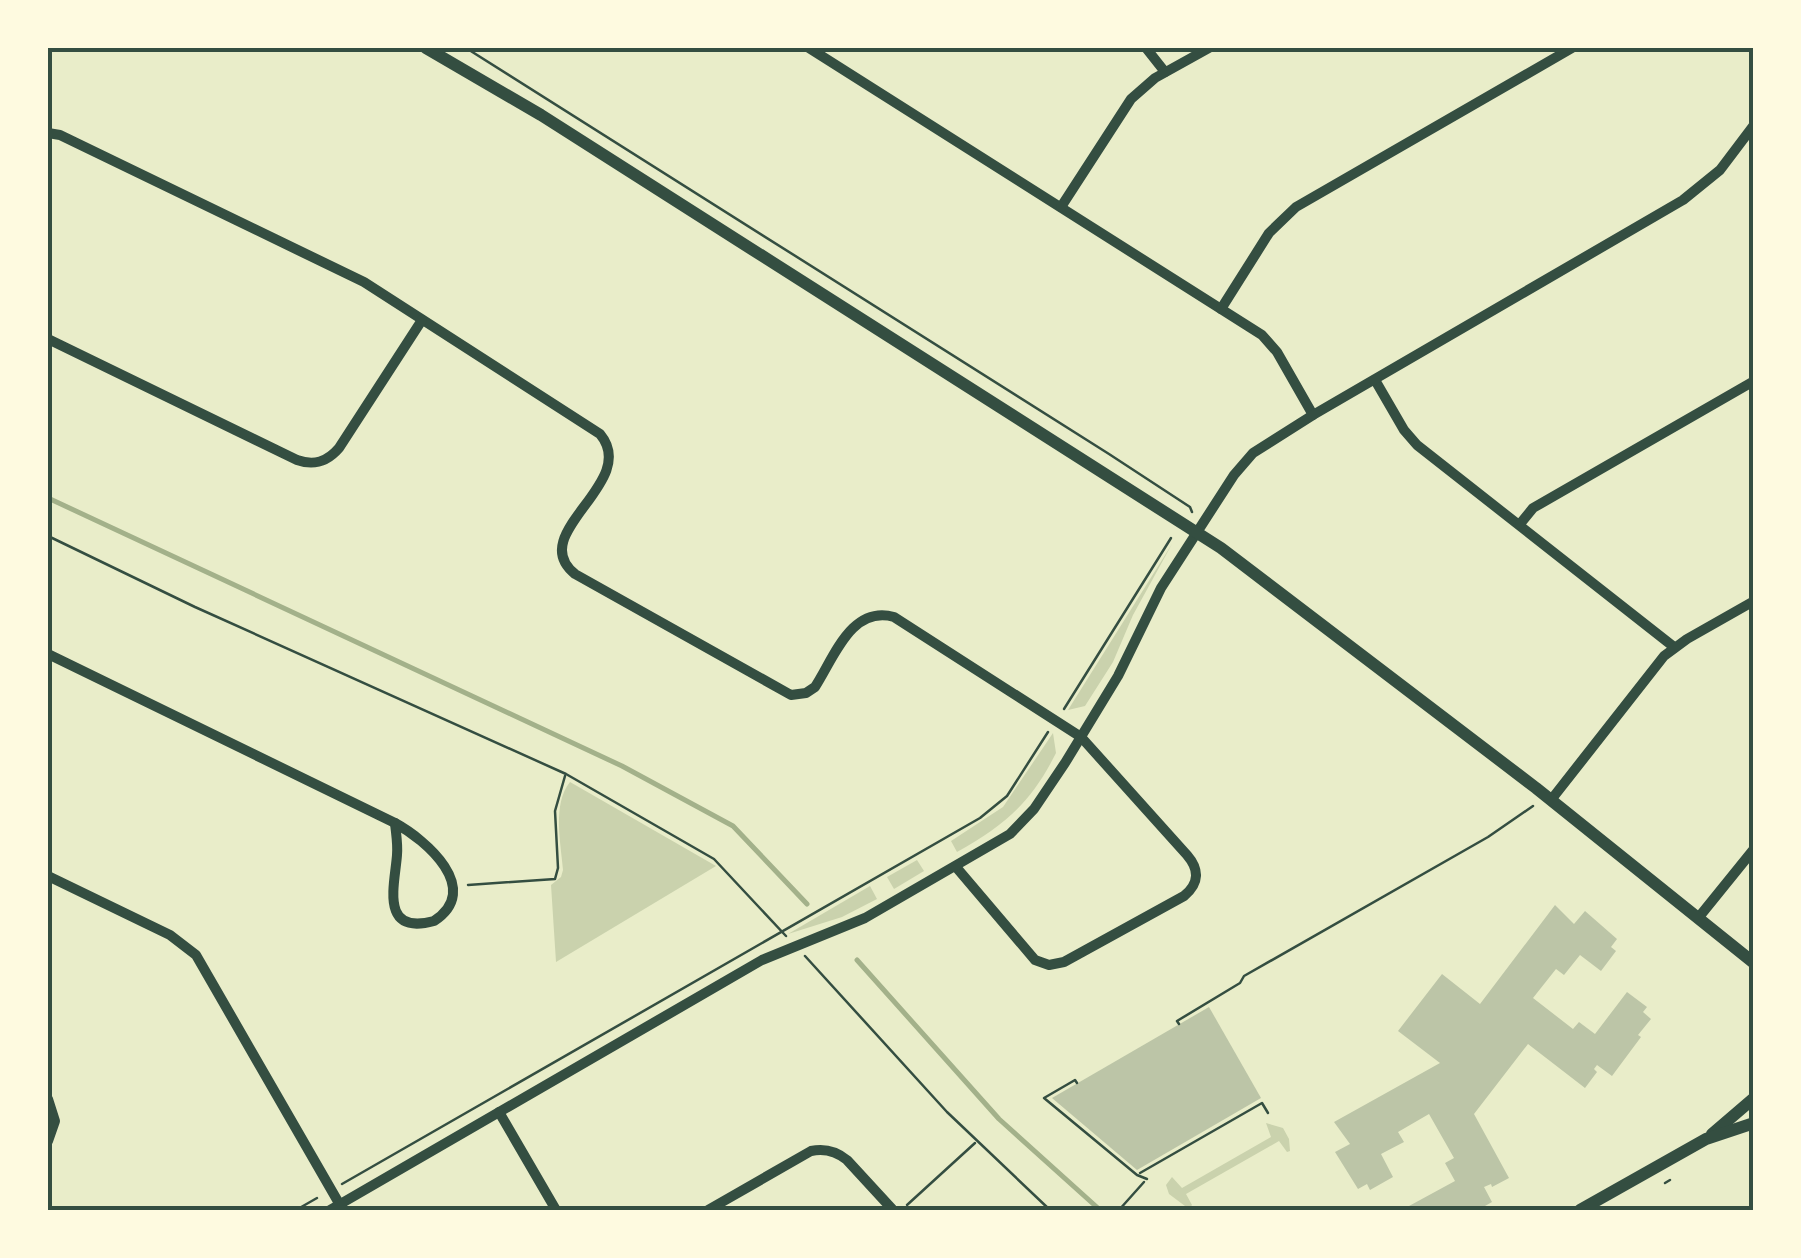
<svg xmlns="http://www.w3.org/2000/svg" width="1801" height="1258" viewBox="0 0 1801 1258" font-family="'DejaVu Sans',sans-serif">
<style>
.green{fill:#cad2ad}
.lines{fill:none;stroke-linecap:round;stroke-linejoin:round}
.stream{stroke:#a3b18a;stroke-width:5}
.building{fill:#bcc5a7}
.path{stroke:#344e41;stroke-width:2.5}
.minor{stroke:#344e41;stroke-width:10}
.tertiary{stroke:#344e41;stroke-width:12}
.neatline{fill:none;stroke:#344e41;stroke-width:4}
</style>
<rect width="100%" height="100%" fill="#e9edc9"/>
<g class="green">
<path d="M1172,544L1133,615L1113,662L1085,706L1068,710Z"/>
<path d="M1053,733L1056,753C1031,803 1005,825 957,852L951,841L1003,807Z"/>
<path d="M570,782L716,866L556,962L551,885L561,877L563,870C561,843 552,804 570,782Z"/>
<path d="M917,860L924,871L894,889L887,877Z"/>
<path d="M870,886L877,899L842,917L788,934Z"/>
<path d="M1266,1123L1283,1128L1289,1139L1290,1151L1287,1152L1279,1141L1186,1194L1192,1205L1189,1209L1169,1194L1166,1185L1172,1177L1182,1188L1271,1137Z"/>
</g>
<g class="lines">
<g class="stream">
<path d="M48,498L622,766L733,826L807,904"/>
<path d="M857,960L999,1119L1100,1210"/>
</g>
</g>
<g class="building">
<path d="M1555,905L1574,924L1585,911L1617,939L1611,947L1616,951L1601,971L1580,955L1564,975L1556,969L1533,998L1573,1029L1579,1022L1595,1034L1627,992L1647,1007L1643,1012L1651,1019L1638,1035L1641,1037L1612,1076L1597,1065L1594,1069L1597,1072L1585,1088L1528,1044L1474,1114L1509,1178L1492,1187L1491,1184L1484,1187L1492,1202L1478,1210H1411L1409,1206L1455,1181L1445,1163L1454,1158L1429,1114L1398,1132L1404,1142L1381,1154L1393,1177L1370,1190L1367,1184L1358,1189L1335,1152L1350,1144L1334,1122L1440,1063L1398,1031L1442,974L1480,1004Z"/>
<path d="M1209,1007L1261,1098L1137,1170L1052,1098Z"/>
</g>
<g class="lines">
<g class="path">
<path d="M466,48L1109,454L1190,507L1192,512"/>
<path d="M48,536L195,607L566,774L714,859L786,936"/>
<path d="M1064,709L1171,538"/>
<path d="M468,885L555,879L558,868L555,811L565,776"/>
<path d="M805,956L947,1112L1050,1210"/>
<path d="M1179,1024L1177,1021L1240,983L1244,976L1488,837L1533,806"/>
<path d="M1077,1083L1075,1080L1044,1098L1137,1175L1147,1179"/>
<path d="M1140,1173L1262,1103L1268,1113"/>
<path d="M1665,1183L1670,1180"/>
<path d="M342,1184L980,818L1007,796L1048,732"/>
<path d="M907,1205L975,1143"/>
<path d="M296,1210L317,1198"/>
<path d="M1119,1210L1144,1182"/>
</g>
<g class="minor">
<path d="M809,48L1262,335L1277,352L1313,415"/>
<path d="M1146,48L1165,72"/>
<path d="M48,133L60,135L364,282L600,434C641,483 524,533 575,574L791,695L806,693L815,687C834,658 851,605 894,617L1081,737L1187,855C1199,869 1200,883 1184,896L1064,962L1049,965L1035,960L956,867"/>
<path d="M1061,207L1131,99L1155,78L1209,48"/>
<path d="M1221,309L1269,233L1296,207L1572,48"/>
<path d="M48,339L297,460C314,466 327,462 339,448L422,320"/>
<path d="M1375,380L1404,430L1417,445L1674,647"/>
<path d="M1520,524L1533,508L1754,381"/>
<path d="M48,654L395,823"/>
<path d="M1551,800L1664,656L1687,639L1754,601"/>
<path d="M395,823C426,840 483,889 434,921C379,936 395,884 397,855C398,844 396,834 395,823Z"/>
<path d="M48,876L170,935L196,955L340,1205"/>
<path d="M1699,917L1754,849"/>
<path d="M48,1099L55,1121L48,1141"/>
<path d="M499,1112L556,1210"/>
<path d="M330,1210L762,960L865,918L1010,834L1034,809L1065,763L1118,676L1161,588L1234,475L1253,453L1313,415L1683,200L1720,170L1754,125"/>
<path d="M708,1210L811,1151C825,1148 836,1151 847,1160L893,1210"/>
</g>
<g class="tertiary">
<path d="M426,48L541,115L1221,548L1536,788L1754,963"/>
<path d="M1712,1134L1754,1098"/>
<path d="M1580,1210L1706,1139L1754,1123"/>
</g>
</g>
<rect width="1801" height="1258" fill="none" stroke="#fefae0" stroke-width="100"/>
<rect x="50" y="50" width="1701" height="1158" class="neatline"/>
</svg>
